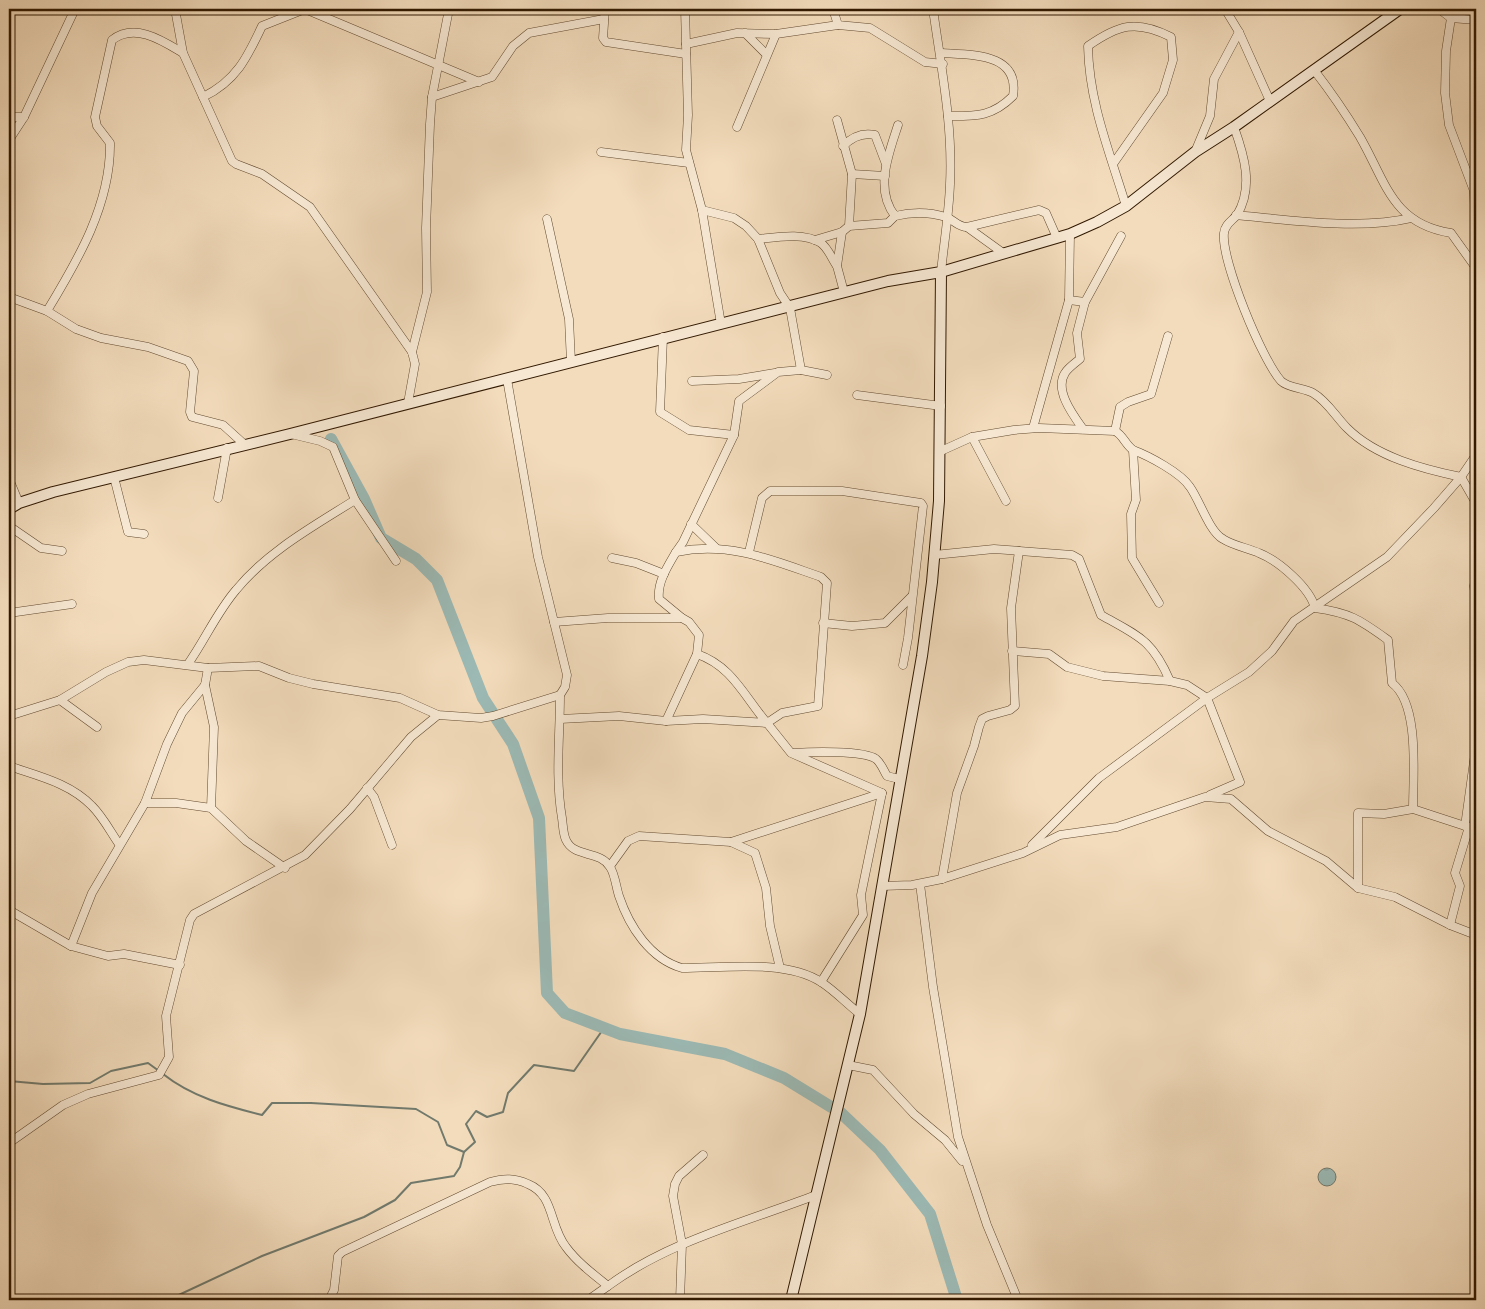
<svg xmlns="http://www.w3.org/2000/svg" width="1485" height="1309" viewBox="0 0 1485 1309" font-family="'EB Garamond',serif">
<style>
.water{fill:url(#water-ripples);stroke:#717a6d}
.lines{fill:none;stroke-linecap:round;stroke-linejoin:round}
.stream{stroke:#717a6d;stroke-width:2}
.river{stroke:#9cbab5;stroke-width:12}
.street-casing{stroke:#624a2f;stroke-width:9}
.secondary-casing{stroke:#311900;stroke-width:12}
.street{stroke:#f7e8d3;stroke-width:8}
.secondary{stroke:#f7e8d3;stroke-width:10}
</style>
<defs>
<pattern id="water-ripples" width="26" height="14" patternUnits="userSpaceOnUse" patternTransform="scale(1.25)"><rect width="26" height="14" fill="#9cbab5"/><path d="M2 4q2-2 4 0t4 0M15 11q2-2 4 0t4 0" fill="none" stroke="#879f9a"/></pattern>
</defs>
<rect width="100%" height="100%" fill="#f3dcbc"/>
<filter id="stains"><feTurbulence type="fractalNoise" baseFrequency=".004" numOctaves="4"/><feColorMatrix values="0 0 0 0 .2 0 0 0 0 .09 0 0 0 0 .02 0 0 0 .5 -.17"/></filter>
<radialGradient id="worn" r=".72"><stop offset=".6" stop-color="#630" stop-opacity="0"/><stop offset="1" stop-color="#630" stop-opacity=".3"/></radialGradient>
<circle class="water" cx="1327" cy="1177" r="9"/>
<g class="lines">
<g class="stream">
<path d="M163,1074C192,1097 226,1106 262,1115L272,1103H311L416,1109L438,1122L447,1145L464,1152L475,1142L466,1124L476,1111L487,1117L503,1112L508,1093L534,1065L574,1071L604,1028"/>
<path d="M9,1081L43,1084L90,1083L111,1071L148,1063L159,1071"/>
<path d="M168,1300L262,1256L364,1217L395,1200L411,1183L454,1176L460,1167L464,1152"/>
</g>
<path class="river" d="M331,439L364,499L381,538L416,559L437,580L483,698L513,744L539,818L547,993L565,1013L620,1034L725,1054L784,1078L841,1113L880,1150L930,1214L957,1300"/>
<g class="street-casing">
<g id="street">
<path d="M175,9L183,53L232,161L236,164L262,174L310,207L412,352L415,364L408,403"/>
<path d="M605,9L603,38L606,42L686,54"/>
<path d="M685,9L688,115L686,150L702,210L721,324"/>
<path d="M833,9L838,25L870,28L925,62L943,64"/>
<path d="M933,9C941,67 953,125 950,184C949,213 944,243 941,272"/>
<path d="M1225,9L1239,32L1270,101"/>
<path d="M1439,9L1451,18L1476,20"/>
<path d="M1451,18L1446,51L1445,93L1449,125L1474,191L1476,242"/>
<path d="M745,33L766,54"/>
<path d="M686,44L737,33L776,34L838,25"/>
<path d="M942,53C972,55 1020,53 1013,96C992,117 976,116 948,116"/>
<path d="M1314,70C1331,92 1346,114 1360,137C1386,182 1392,224 1451,233L1476,268"/>
<path d="M203,97C236,81 247,58 262,26L305,9L479,82"/>
<path d="M432,97L492,77L513,46L529,33L604,19"/>
<path d="M9,117H24"/>
<path d="M837,120L852,174L849,226"/>
<path d="M898,125C889,153 874,189 895,216C911,212 930,212 946,217C954,220 958,227 967,227L1039,210L1046,213L1057,238"/>
<path d="M737,127L776,34"/>
<path d="M1234,127C1244,155 1254,187 1237,215C1232,221 1225,224 1224,233C1221,260 1262,360 1281,381C1288,388 1304,388 1313,393C1327,401 1336,417 1347,428C1376,457 1423,469 1461,477L1476,503"/>
<path d="M9,140L24,117L75,9"/>
<path d="M843,146C852,137 862,132 875,135L886,164"/>
<path d="M601,152L689,163"/>
<path d="M1195,152L1210,116L1214,79L1239,32"/>
<path d="M1113,164L1163,93L1173,60L1171,37C1136,19 1118,25 1088,46C1089,103 1110,153 1126,206"/>
<path d="M852,174L885,176"/>
<path d="M702,210L734,218L746,226L758,239L780,293L790,308L801,370L827,375"/>
<path d="M1236,215C1289,220 1360,230 1411,218"/>
<path d="M547,219L569,319L571,362"/>
<path d="M967,227L1003,253"/>
<path d="M842,232L837,266L844,292"/>
<path d="M1070,234L1069,300L1085,302L1077,333L1080,359C1075,363 1068,368 1065,373C1054,390 1073,415 1083,429"/>
<path d="M758,239C777,237 804,232 821,243C828,248 832,259 837,266"/>
<path d="M815,240L842,232L849,226L888,223L895,216"/>
<path d="M9,297L47,311L76,329L101,338L148,347L188,361L194,371L190,412L192,417L223,425L244,444"/>
<path d="M1085,302L1121,236"/>
<path d="M47,311C78,260 111,204 110,143L97,126L95,117L112,40C135,22 163,41 183,53"/>
<path d="M663,337L660,412L689,430L734,435"/>
<path d="M412,352L427,292L426,228L430,124L432,97L449,9"/>
<path d="M507,379L538,557L567,675L565,687L560,695C560,736 555,777 562,818C563,825 563,834 566,840C574,858 600,850 610,867C615,874 616,887 619,896C629,926 650,959 682,968C723,968 786,959 821,982C835,991 847,1004 860,1014"/>
<path d="M692,381L739,379L775,373"/>
<path d="M857,395L941,406"/>
<path d="M1033,428L1069,300"/>
<path d="M1115,431L1120,407L1128,402L1151,394L1168,336"/>
<path d="M972,437L1006,501"/>
<path d="M1133,450L1136,500L1131,514L1132,558L1159,603"/>
<path d="M941,451L972,437L1014,430L1039,428L1115,431C1123,435 1125,444 1133,450C1149,456 1181,473 1190,487C1200,501 1209,531 1223,539C1234,546 1248,548 1259,553C1279,561 1310,588 1315,608C1351,613 1360,620 1388,640L1392,683C1420,704 1413,776 1413,809"/>
<path d="M114,477L128,532L144,534"/>
<path d="M9,479L19,503"/>
<path d="M218,498L227,448"/>
<path d="M355,500L396,561"/>
<path d="M691,524L716,548"/>
<path d="M9,526L41,548L62,551"/>
<path d="M676,552L683,542L734,435L739,401L778,372L801,370"/>
<path d="M749,552L762,498L770,491H842L921,503L923,506L908,638L903,665"/>
<path d="M934,555L994,549L1072,555L1079,559L1101,615C1138,636 1152,639 1170,681"/>
<path d="M612,558L636,563L664,574"/>
<path d="M1476,575L1474,586L1476,604"/>
<path d="M9,613L72,604"/>
<path d="M682,618L659,599C657,582 668,566 676,552C729,541 772,560 821,577L827,583L818,706L782,713L767,723L791,753L882,793L861,895L863,915L821,982"/>
<path d="M554,622L608,618H682L689,622L699,635L697,654L666,721L619,716L560,719"/>
<path d="M823,623L852,626L885,623L912,596"/>
<path d="M1012,651L1049,654L1067,667L1103,676L1170,681L1187,685L1207,698L1240,782L1210,795"/>
<path d="M188,664C205,640 217,612 236,590C268,551 314,526 355,500L333,447L320,441L291,434"/>
<path d="M205,685L214,727L211,808"/>
<path d="M60,700L97,727"/>
<path d="M9,716L60,700L106,672L128,662L144,660L208,668L259,666L289,678L313,684L400,698L438,715L481,718L493,716L560,695"/>
<path d="M666,721L703,719L767,723C744,696 732,666 697,654"/>
<path d="M1476,747L1465,826L1476,829"/>
<path d="M793,753C809,752 864,750 876,759C881,763 884,771 887,776L899,779"/>
<path d="M9,766C38,776 70,783 92,806C103,817 110,831 119,844"/>
<path d="M367,788L374,797L392,845"/>
<path d="M145,803H176L211,808L246,841L285,868"/>
<path d="M731,842L882,793"/>
<path d="M1032,845L1099,778L1207,698L1249,672L1272,651L1294,621L1387,557L1434,508L1461,477L1476,455"/>
<path d="M610,866L628,841L639,836L731,842L755,853L766,888L770,926L780,968"/>
<path d="M942,879L957,793L974,746L979,727L982,719L988,716L1010,710L1015,706L1011,608L1019,551"/>
<path d="M920,884L933,987L958,1137L987,1225L1018,1300"/>
<path d="M882,886L912,885L942,879L1023,853L1060,835L1117,827L1205,797L1231,799L1268,831L1326,861L1358,888L1395,897L1450,925L1476,935"/>
<path d="M1358,888V813L1384,814L1413,809L1465,826"/>
<path d="M9,910L71,946L108,956L124,954L180,965"/>
<path d="M1450,925L1460,886L1455,873L1469,827"/>
<path d="M71,946L92,893L145,803L167,744L182,713L205,685L208,668"/>
<path d="M848,1065L873,1070L914,1114L945,1140L962,1161"/>
<path d="M9,1143L63,1105L88,1094L159,1075L169,1057L166,1016L190,920L194,914L305,855L350,809L411,737L438,715"/>
<path d="M329,1300L334,1290L338,1256L342,1252L490,1182C504,1178 515,1178 528,1184C555,1195 549,1226 566,1247C577,1262 593,1274 608,1286C669,1241 746,1222 816,1195"/>
<path d="M588,1300L608,1286"/>
<path d="M680,1300L682,1244L673,1196L675,1184L679,1176L703,1155"/>
</g>
</g>
<g class="secondary-casing">
<g id="secondary">
<path d="M9,509L19,503L53,492L290,434L888,281L941,272L1070,234L1097,222L1126,206L1195,152L1234,127L1400,9"/>
<path d="M791,1300L860,1014L922,656L932,582L939,501L941,272"/>
</g>
</g>
<use href="#street" class="street"/>
<use href="#secondary" class="secondary"/>
</g>
<rect width="1485" height="1309" fill="none" stroke="#f3dcbc" stroke-width="30"/>
<rect x="10" y="10" width="1465" height="1289" fill="none" stroke="#311900" stroke-width="2.5"/>
<rect x="15" y="15" width="1455" height="1279" fill="none" stroke="#311900"/>
<rect width="100%" height="100%" filter="url(#stains)"/>
<rect width="100%" height="100%" fill="url(#worn)"/>
</svg>
